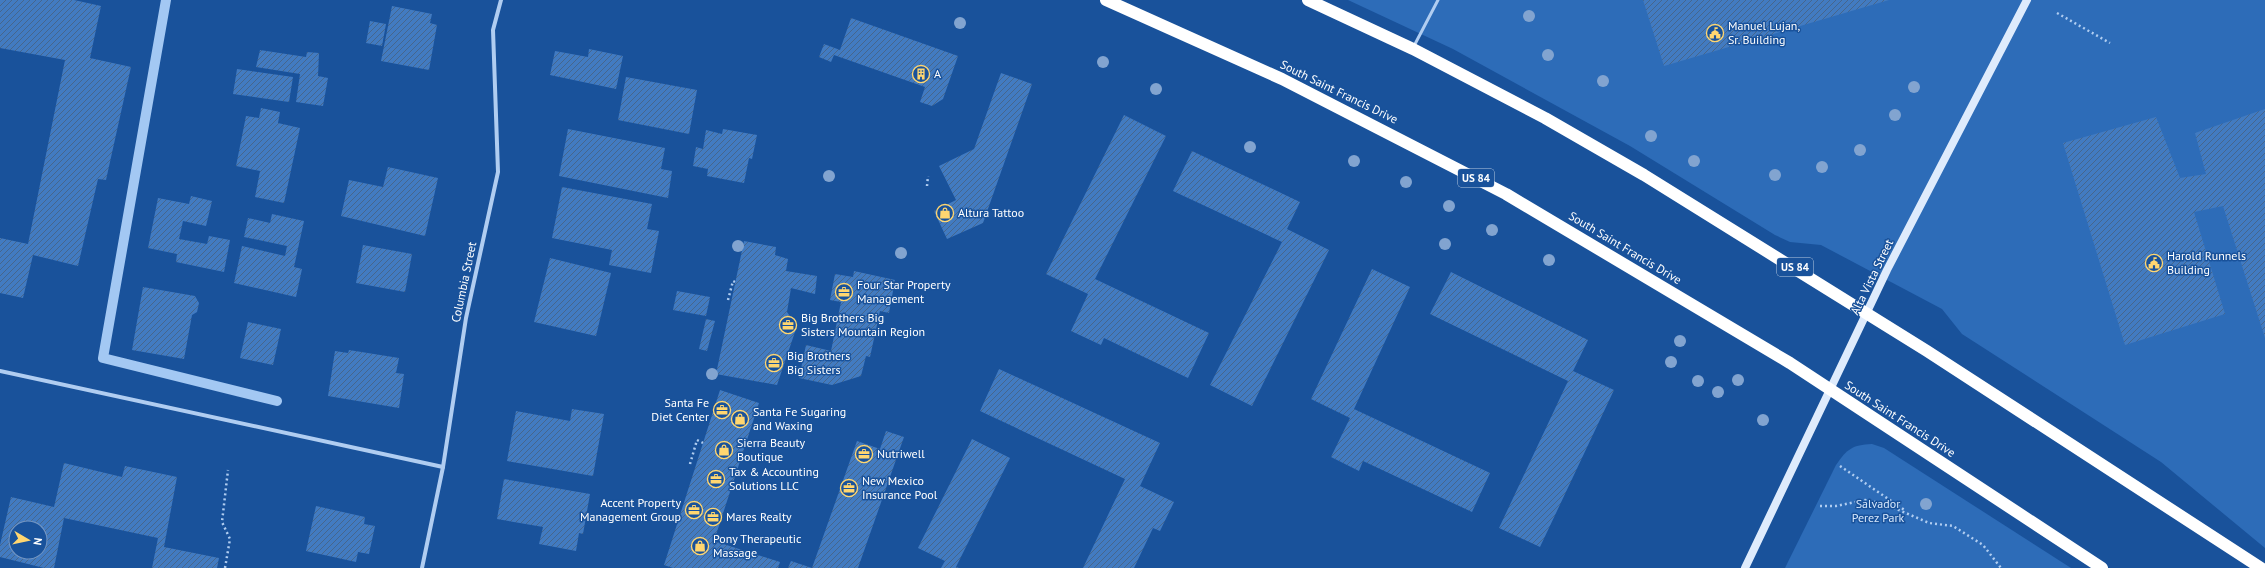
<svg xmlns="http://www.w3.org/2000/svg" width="2265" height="568" viewBox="0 0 2265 568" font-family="'PT Sans',sans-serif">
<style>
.park{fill:#2d6cb8}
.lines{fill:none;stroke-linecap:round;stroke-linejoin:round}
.stream{stroke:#a3c8f3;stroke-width:10}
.building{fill:url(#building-hatch);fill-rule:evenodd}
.path{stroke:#b0cdf1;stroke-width:2.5;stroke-dasharray:2 3;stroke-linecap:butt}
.lane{stroke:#b0cdf1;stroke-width:3}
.street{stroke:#b0cdf1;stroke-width:4}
.secondary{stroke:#deebfc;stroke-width:8}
.highway{stroke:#fff;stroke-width:12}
.tree{fill:#82a4d0}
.labels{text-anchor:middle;stroke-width:3;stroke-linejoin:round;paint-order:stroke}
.shield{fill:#19529b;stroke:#bacbe1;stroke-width:1}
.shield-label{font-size:11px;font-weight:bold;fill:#fff}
.poi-label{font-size:12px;fill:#fff;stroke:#19529b;text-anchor:start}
.street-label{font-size:12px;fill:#fff;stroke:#19529b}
.park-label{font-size:12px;fill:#d7e8fc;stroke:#19529b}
</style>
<defs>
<pattern id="building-hatch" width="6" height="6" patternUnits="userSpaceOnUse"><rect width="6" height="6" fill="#427bc1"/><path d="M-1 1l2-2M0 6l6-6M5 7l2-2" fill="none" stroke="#46668c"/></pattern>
</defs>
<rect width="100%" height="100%" fill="#19529b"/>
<g class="park">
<path d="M1348,0H2265V548L2161,462L1962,334L1942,309L1821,245L1790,242L1775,235L1630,146L1453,49Z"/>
<path d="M1872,444L1884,448L2071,568H1785L1836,465C1847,449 1852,445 1872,444Z"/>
</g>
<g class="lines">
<path class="stream" d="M166,0L103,358L277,401"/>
</g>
<g class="building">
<path d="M0,0H74L101,6L90,58L131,67L106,180L98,179L78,266L33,255L23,298L0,293V238L28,244L65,60L0,48Z"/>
<path d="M1643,0H1889L1664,66Z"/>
<path d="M392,6L432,14L430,23L437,25L429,70L381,61Z"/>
<path d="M851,18L958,56L943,99L932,106L920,102L925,87L834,55L831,62L819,57L824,44L840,50Z"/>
<path d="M370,21L386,24L382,46L366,43Z"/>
<path d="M589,49L623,56L616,89L550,75L555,51L588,57Z"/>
<path d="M260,50L306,57L307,52L319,53L318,76L328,78L323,106L296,102L300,74L256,67Z"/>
<path d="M237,69L293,77L289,102L233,94Z"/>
<path d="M1001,73L1032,84L983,223L947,239L934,211L956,200L939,166L974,149Z"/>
<path d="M626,77L697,90L689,134L618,120Z"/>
<path d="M261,108L280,112L278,123L300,128L284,203L255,197L260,171L236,166L246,116L259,118Z"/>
<path d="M2265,109V338L2223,206L2194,212L2225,314L2125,345L2063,143L2156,117L2180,178L2206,174L2195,133Z"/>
<path d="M1124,115L1166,136L1095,279L1209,333L1188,378L1104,338L1101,345L1071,331L1088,294L1046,274Z"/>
<path d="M568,129L665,148L661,169L672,171L668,198L559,176Z"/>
<path d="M723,129L757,135L752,159L749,158L744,183L707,176L708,169L693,166L696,147L703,149L706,130L722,134Z"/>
<path d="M1192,151L1300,202L1287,229L1329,250L1252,406L1210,385L1282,242L1173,191Z"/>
<path d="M388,167L438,178L425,236L341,216L349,180L383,187Z"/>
<path d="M562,187L652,204L647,229L659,231L651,273L609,265L612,250L552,238Z"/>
<path d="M191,196L212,201L206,226L183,221L179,239L207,244L209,236L230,240L224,272L176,262L177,254L148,248L158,198L189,204Z"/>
<path d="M272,214L304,221L294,267L302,269L296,297L234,283L242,246L285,256L287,246L244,237L248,218L270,223Z"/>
<path d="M744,241L776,247L775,255L788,259L786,271L817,276L815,294L791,288L787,312L797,326L777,385L716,374Z"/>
<path d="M363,245L412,254L405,292L356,283Z"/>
<path d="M550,258L611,273L596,336L534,322Z"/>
<path d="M1372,269L1410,287L1354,409L1490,473L1472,512L1363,461L1359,471L1331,457L1350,418L1311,399Z"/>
<path d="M854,271L895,280L889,313L880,311L870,357L866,356L861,376L832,385L799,378L806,345L831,351L841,302L830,300L835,274L853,277Z"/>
<path d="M1451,272L1588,340L1573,371L1614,390L1540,547L1499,528L1568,381L1430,314Z"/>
<path d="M143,287L195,296L199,303L197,312L192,315L184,359L132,350Z"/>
<path d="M677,291L710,297L706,316L673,310Z"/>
<path d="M706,319L715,321L707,351L699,349Z"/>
<path d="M248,322L281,329L273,365L240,358Z"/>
<path d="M349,350L399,358L396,373L404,374L399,408L328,396L335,351L348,353Z"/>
<path d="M999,369L1160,443L1140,486L1174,502L1160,531L1153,528L1134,568H1083L1125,479L980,411Z"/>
<path d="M720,390L759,403L714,541L780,562L778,568H673L664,565Z"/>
<path d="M572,409L604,414L593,476L507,461L516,411L570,421Z"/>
<path d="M886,431L904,437L858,568H812L857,441L880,449Z"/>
<path d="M972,439L1010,458L956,567L959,568H941L945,561L918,548Z"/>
<path d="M64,463L122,477L125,466L177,477L164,547L219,558L217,568H152L158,538L64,518L54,568H44L0,557V545L11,497L54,507ZM16,528H40V552H16Z"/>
<path d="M504,479L590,494L583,534L579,533L576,551L539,544L543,527L497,519Z"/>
<path d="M316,506L365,517L364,524L375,526L369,554L358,552L356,562L306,551Z"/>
<path d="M791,561L812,568H788Z"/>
</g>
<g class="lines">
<g class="path">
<path d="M2057,13L2110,43"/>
<path d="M927,186L928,176"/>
<path d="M728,300L733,281L735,282"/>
<path d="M690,464L697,440L703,443"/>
<path d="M1840,466L1906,511"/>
<path d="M1820,506H1836L1865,500L1885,504L1929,523L1953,526L1983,545L2001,568"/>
<path d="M225,568L230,539L222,522L228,470"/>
</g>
<path class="lane" d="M1414,46L1438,0"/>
<g class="street">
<path d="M0,371L443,467"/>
<path d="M422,568L443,467L466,318L498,172L493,30L501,0"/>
</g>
<path class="secondary" d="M1745,568L1887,270L2027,0"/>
<g class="highway">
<path d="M1106,0L1282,79L1506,194L1790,363L2102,568"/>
<path d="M1308,0L1413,49L1545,118L1644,175L1927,351L2261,568"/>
</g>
</g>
<g class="tree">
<circle cx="1529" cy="16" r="6"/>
<circle cx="960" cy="23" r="6"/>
<circle cx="1548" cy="55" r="6"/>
<circle cx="1103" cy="62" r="6"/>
<circle cx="1603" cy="81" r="6"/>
<circle cx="1914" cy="87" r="6"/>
<circle cx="1156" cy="89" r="6"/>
<circle cx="1895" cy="115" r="6"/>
<circle cx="1651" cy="136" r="6"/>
<circle cx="1250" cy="147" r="6"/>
<circle cx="1860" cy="150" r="6"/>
<circle cx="1354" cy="161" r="6"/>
<circle cx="1694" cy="161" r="6"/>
<circle cx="1822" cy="167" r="6"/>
<circle cx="1775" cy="175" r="6"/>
<circle cx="829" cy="176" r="6"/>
<circle cx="1406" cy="182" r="6"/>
<circle cx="1449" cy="206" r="6"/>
<circle cx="1492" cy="230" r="6"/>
<circle cx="1445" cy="244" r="6"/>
<circle cx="738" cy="246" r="6"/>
<circle cx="901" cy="253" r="6"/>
<circle cx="1549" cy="260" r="6"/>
<circle cx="1680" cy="341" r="6"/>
<circle cx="1671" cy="362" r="6"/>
<circle cx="712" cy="374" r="6"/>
<circle cx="1738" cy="380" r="6"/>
<circle cx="1698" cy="381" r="6"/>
<circle cx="1718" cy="392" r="6"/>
<circle cx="1763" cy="420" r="6"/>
<circle cx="1926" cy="504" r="6"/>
</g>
<defs>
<g id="civic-ring" transform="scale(0.9)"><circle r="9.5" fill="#19529b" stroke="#ffd670" stroke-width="1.5"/><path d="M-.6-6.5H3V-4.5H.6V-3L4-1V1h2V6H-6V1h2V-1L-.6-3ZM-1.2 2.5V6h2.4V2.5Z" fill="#ffd670"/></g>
<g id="building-ring" transform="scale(0.9)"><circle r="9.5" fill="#19529b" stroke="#ffd670" stroke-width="1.5"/><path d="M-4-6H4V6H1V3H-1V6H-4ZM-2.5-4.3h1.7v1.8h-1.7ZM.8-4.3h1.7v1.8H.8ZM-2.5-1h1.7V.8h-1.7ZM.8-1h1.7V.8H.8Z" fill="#ffd670"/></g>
<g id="shop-ring" transform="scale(0.9)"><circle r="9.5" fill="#19529b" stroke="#ffd670" stroke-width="1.5"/><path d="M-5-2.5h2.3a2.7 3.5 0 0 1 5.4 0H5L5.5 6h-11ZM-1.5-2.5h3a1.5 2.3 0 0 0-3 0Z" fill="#ffd670"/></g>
<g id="office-ring" transform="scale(0.9)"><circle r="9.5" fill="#19529b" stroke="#ffd670" stroke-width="1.5"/><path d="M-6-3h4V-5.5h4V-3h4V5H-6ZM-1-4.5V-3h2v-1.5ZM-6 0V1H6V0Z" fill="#ffd670"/></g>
</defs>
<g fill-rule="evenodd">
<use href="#civic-ring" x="1715" y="33"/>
<use href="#building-ring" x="921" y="74"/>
<use href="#shop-ring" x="945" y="213"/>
<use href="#civic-ring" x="2154" y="263"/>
<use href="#office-ring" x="844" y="292"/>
<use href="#office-ring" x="788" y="325"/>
<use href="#office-ring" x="774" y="363"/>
<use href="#office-ring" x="722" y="410"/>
<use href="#shop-ring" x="740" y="419"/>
<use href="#shop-ring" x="724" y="450"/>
<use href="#office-ring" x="864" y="454"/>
<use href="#office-ring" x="716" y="479"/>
<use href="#office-ring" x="849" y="488"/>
<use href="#office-ring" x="694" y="510"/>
<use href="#office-ring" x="713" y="517"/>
<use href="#shop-ring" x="700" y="546"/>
</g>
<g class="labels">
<g class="shield">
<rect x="1458" y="169" width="36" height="18" rx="3"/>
<rect x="1777" y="258" width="36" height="18" rx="3"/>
</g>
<g class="shield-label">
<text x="1476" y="182">US 84</text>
<text x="1795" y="271">US 84</text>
</g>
<g class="poi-label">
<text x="1728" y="30">Manuel Lujan,<tspan x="1728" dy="14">Sr. Building</tspan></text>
<text x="934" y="78">A</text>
<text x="958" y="217">Altura Tattoo</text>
<text x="2167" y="260">Harold Runnels<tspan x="2167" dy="14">Building</tspan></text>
<text x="857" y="289">Four Star Property<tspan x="857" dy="14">Management</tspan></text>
<text x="801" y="322">Big Brothers Big<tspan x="801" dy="14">Sisters Mountain Region</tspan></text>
<text x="787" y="360">Big Brothers<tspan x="787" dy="14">Big Sisters</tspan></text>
<text x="709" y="407" text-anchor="end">Santa Fe<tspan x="709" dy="14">Diet Center</tspan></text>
<text x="753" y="416">Santa Fe Sugaring<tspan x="753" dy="14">and Waxing</tspan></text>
<text x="737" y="447">Sierra Beauty<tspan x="737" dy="14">Boutique</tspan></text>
<text x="877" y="458">Nutriwell</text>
<text x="729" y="476">Tax &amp; Accounting<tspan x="729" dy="14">Solutions LLC</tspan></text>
<text x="862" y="485">New Mexico<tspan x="862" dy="14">Insurance Pool</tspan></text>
<text x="681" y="507" text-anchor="end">Accent Property<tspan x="681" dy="14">Management Group</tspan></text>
<text x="726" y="521">Mares Realty</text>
<text x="713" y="543">Pony Therapeutic<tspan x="713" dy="14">Massage</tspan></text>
</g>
<g class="street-label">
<text transform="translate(1339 92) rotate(26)" y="4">South Saint Francis Drive</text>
<text transform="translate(1625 248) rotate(31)" y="4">South Saint Francis Drive</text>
<text transform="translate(1872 277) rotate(-64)" y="4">Alta Vista Street</text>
<text transform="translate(464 282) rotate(-78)" y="4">Columbia Street</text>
<text transform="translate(1900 419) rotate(33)" y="4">South Saint Francis Drive</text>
</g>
<g class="park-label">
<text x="1878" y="508">Salvador<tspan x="1878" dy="14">Perez Park</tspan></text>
</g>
</g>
<g transform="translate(28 540) rotate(99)"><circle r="19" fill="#19529b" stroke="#7597c3"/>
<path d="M0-3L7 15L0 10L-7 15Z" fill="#ffd670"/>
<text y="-6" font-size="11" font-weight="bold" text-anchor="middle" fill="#ffffff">N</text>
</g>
</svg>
